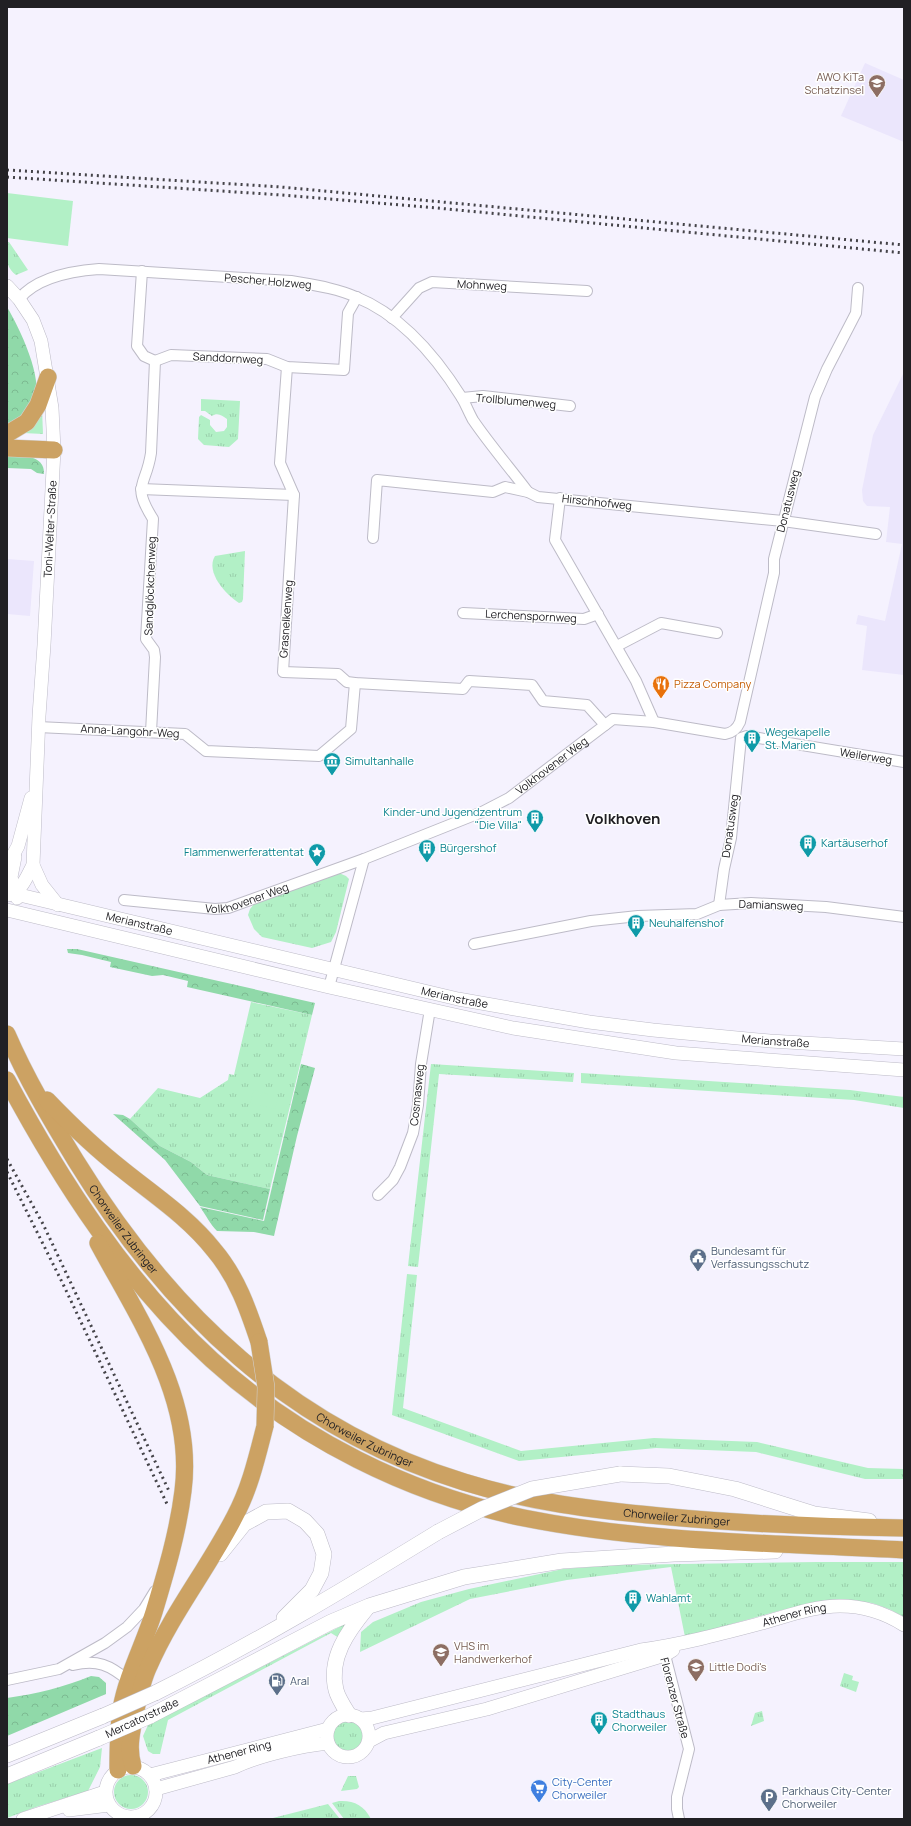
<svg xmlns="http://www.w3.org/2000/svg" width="911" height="1826" viewBox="0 0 911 1826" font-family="Manrope,sans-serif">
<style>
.education{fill:#ebe6fc}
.grass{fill:url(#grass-tufts)}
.forest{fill:url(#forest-crowns)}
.pitch{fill:#b2f0c6}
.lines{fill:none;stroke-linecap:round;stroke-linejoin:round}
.minor-casing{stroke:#bdbbc7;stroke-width:12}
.tertiary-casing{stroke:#bdbbc7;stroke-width:14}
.secondary-casing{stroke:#bdbbc7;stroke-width:16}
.trunk-casing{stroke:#d3d2d3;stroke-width:18}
.minor{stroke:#fff;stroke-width:10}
.tertiary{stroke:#fff;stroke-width:13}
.secondary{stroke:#fff;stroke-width:15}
.trunk{stroke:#cca263;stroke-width:17}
.rail{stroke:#444348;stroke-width:3;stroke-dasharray:2 4;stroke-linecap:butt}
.secondary-bridge-casing{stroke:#bdbbc7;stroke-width:16;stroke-linecap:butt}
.trunk-bridge-casing{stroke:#d3d2d3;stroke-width:18;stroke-linecap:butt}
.secondary-bridge{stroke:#fff;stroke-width:15}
.trunk-bridge{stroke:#cca263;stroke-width:17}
.labels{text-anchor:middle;stroke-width:3;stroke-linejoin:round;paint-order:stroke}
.education-label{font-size:11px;fill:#785e54;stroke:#fff;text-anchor:start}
.street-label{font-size:11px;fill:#212024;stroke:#fff}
.food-label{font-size:11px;fill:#c56008;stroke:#fff;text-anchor:start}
.culture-label{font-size:11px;fill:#0d838f;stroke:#fff;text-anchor:start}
.service-label{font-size:11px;fill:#4e5e75;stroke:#fff;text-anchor:start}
.shop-label{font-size:11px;fill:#366cbe;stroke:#fff;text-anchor:start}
.district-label{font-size:15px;font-weight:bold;fill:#212024;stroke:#fff}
</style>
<defs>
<pattern id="grass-tufts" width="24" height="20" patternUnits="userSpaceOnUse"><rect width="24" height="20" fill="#b2f0c6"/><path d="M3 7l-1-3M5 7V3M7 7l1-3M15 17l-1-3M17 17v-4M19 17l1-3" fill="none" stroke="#99ceaa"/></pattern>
<pattern id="forest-crowns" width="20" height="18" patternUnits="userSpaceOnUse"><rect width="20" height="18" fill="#90d9a9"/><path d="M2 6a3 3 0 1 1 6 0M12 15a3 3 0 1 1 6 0" fill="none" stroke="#7cba91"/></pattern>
</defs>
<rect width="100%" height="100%" fill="#f5f2fe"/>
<g class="education">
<path d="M865,63L904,80V142L841,116Z"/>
<path d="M904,372V675L862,670L867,626L856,624L858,615L885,621L902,544L886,542L890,507L867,506L863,501L862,490L873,435Z"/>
<path d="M7,559L34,561L30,616L7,614Z"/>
</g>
<g class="grass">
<path d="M7,242H9L28,270L16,275C4,266 7,255 7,242Z"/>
<path d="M201,399L240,401L238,439L229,447L204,445L198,439L199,417L201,415L210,420V425L216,432L224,431L227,427V419C222,416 218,412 212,416L205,411H201Z"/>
<path d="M42,408L43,434L23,433Z"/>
<path d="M245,551L243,599L242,602L239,603C226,595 205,572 215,556Z"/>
<path d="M339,873L346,876L349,879L336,932L331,942L312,948L262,937L254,929L248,915L250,909L254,904L332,874Z"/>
<path d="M251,1002L312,1015L270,1189L207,1175L191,1162L160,1146L130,1119L158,1088L200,1098L228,1080L229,1074L234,1075Z"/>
<path d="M431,1064L574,1073L573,1082L439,1074L418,1267L408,1266Z"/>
<path d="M581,1073L850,1090L904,1097V1108L854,1100L581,1083Z"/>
<path d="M407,1274L417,1275L403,1408L521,1451L654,1438L757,1442L868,1468L904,1469V1479H865L756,1452L656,1448L519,1461L392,1415Z"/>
<path d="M818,1562H904V1617L889,1609L872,1603L842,1599L782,1610L685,1637L671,1567L567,1580L470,1599L360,1652L361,1632L373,1622L421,1602L469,1589L563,1569L617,1565Z"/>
<path d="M349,1622L339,1638L331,1633L168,1720L160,1754H153L148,1751L143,1736L148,1725Z"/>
<path d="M844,1673L853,1676L852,1680L859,1682L856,1692L840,1686Z"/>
<path d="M762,1711L764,1721L751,1726L755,1713Z"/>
<circle cx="348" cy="1736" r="15"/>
<path d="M102,1748L100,1767L88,1791L36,1807L7,1818V1784Z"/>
<circle cx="131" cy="1792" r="17"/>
<path d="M348,1776H356L359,1787L357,1789L341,1791Z"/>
<path d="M339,1801C353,1800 364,1805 371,1819H344L332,1803Z"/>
<path d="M328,1804L340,1819H269Z"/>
</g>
<g class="forest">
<path d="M7,307C19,327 45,380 34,403C31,410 13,423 7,429Z"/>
<path d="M7,455C21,456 45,454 44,474L37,473L31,469L7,468Z"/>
<path d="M67,949H77L315,1003L312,1015L187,987L188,981L163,975L152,976L110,967L111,962L82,955L68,953Z"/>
<path d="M301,1064L315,1068L297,1136L274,1236L254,1232L217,1231C210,1224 206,1215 200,1207L264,1221Z"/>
<path d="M113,1114L123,1115L130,1119L160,1146L191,1162L207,1175L270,1189L263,1220L200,1206L165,1160Z"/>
<path d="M91,1676L99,1677L106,1683V1694L7,1736V1698C36,1694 64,1687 91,1676Z"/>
</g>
<g class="pitch">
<path d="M7,193L73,201L68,246L7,238Z"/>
<path d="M254,1090L278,1097L275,1109L250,1103Z"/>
</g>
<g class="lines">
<g class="minor-casing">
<g id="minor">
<path d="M142,271L137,346L144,356L155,361L151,453C146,487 131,484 153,519L146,639L154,650L155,657L151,732"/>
<path d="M19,299C37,277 72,271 99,269L291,281C313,285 336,288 356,297C401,315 437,358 462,398C466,405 469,413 473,420C490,445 510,468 528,492"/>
<path d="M392,318L419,288L432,282L587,291"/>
<path d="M155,361L171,355L267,359L287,367L344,370L348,313L357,297"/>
<path d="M287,367L280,463L294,495L283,672L338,674L347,682L355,683L463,689L469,681L532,685L543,701L587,705L605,725"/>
<path d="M462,398L483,396L570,406"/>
<path d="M141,489L294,495"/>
<path d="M560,498L555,540L636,681L654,722"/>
<path d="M373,538L377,480L493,492L505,487L528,492L538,497L783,521L876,534"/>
<path d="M463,613L584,619L598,614"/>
<path d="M617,646L661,623L717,633"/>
<path d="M38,727L185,734L206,751L319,756L351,729L355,683"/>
<path id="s1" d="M124,900L215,909L228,908L364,859L482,812L509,798L613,719L654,722L725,734C732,733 737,729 740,722L774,573V559L815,397L827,369L856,313L858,288"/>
<path d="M719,905L724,869L731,838L741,738L747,736L904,762"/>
<path d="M474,944L591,921L638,916L697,914L719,905L751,903L826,907L904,917"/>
<path d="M329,987L364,859"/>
<path d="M378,1195L393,1180L400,1167L413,1133L418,1105L421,1064L430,1009"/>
<path d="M662,1651L665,1655L689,1749L677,1797V1809L679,1819"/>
<path d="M73,1665C97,1659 110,1665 129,1681"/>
<path d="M7,1680L59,1669L105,1643L127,1627L144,1609L155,1591"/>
</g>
</g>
<g class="tertiary-casing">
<g id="tertiary">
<path d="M7,286L19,299L33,320L41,341L52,408L54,450L44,645L39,716L33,865C27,876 21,893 8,895"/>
<path d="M15,857L11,877L17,898"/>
<path d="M33,865L42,885L58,905"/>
<path d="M7,866L18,846L31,798"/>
<path id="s2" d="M7,892L458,999L589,1022L653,1030L770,1041L904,1049"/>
<path d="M7,910L329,987L513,1028L676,1053L904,1070"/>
<circle cx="348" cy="1736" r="21"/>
<path id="s3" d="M361,1719L372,1718L641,1650C684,1644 724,1633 766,1622C790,1615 815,1606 840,1606C863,1606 885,1613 904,1625"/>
<path d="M369,1741L384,1733L487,1709L665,1655L673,1650"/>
<circle cx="131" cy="1792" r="25"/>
<path id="s4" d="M150,1775L328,1729"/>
<path d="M156,1789L235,1767C260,1755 301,1746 328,1743"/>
<path d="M69,1810L109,1805"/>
<path d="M23,1819L105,1792"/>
</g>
</g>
<g class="secondary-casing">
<g id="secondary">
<path d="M620,1474L669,1476L735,1489L814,1514L869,1521"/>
<path d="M220,1554L244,1524L266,1512L288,1511L305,1521L317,1534L324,1554L321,1573L312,1590L284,1618"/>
<path d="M155,1693C252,1645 345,1589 438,1532"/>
<path d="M349,1715C344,1707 338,1698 336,1690C328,1658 348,1631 367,1608"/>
<path d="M150,1716L331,1622L369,1606L464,1577L562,1561L674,1554L775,1551"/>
<path d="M7,1755L103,1716"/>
<path d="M7,1776L99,1738"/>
</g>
</g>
<g class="trunk-casing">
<g id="trunk">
<path d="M7,434L27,422L38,405L48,377"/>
<path d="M7,448L54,450"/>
<path id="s5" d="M7,1034C26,1078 51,1120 76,1161C169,1312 291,1429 464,1482C528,1502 594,1510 660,1516C742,1524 822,1527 904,1528"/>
<path d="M7,1080C61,1181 126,1282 212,1360C299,1439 409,1494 524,1518C649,1543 778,1543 904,1550"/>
<path d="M47,1100C71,1125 96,1149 123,1170C154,1195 189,1218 214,1250C237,1277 248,1309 259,1342"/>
<path d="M98,1243C139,1319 195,1400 183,1491C178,1532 166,1572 154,1612C144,1644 127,1675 121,1709C118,1729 118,1750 118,1770"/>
<path d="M133,1766C128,1750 131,1735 134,1719C138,1701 141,1683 149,1666C172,1613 209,1567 235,1516C250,1488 257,1457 265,1426"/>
</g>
</g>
<use href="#minor" class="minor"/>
<use href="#tertiary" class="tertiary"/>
<use href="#secondary" class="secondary"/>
<use href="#trunk" class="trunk"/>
<g class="rail">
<path d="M7,170L281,187L904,245"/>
<path d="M7,177L282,195L437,208L904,253"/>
<path d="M7,1159L43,1224L169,1491"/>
<path d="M7,1172L63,1284L167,1504"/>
</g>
<g class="secondary-bridge-casing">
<g id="secondary-bridge">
<path d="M438,1532L482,1509L532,1489L620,1474"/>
<path d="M103,1716L155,1693"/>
<path d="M99,1738L150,1716"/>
</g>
</g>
<g class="trunk-bridge-casing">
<path id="trunk-bridge" d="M259,1342L266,1387L265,1426"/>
</g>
<use href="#secondary-bridge" class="secondary-bridge"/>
<use href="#trunk-bridge" class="trunk-bridge"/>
</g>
<defs>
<g id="school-pin" transform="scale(0.9)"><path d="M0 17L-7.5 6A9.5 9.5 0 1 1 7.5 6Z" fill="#8d6e63" stroke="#fff"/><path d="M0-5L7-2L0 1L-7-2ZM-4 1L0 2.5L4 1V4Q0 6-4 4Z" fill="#fff"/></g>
<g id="restaurant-pin" transform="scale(0.9)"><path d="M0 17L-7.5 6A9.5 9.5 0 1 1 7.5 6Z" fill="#e8710a" stroke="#fff"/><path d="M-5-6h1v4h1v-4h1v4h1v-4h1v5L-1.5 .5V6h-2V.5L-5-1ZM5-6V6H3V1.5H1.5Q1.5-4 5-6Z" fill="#fff"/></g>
<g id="building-pin" transform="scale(0.9)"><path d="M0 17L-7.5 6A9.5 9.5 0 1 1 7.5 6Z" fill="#0f9aa8" stroke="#fff"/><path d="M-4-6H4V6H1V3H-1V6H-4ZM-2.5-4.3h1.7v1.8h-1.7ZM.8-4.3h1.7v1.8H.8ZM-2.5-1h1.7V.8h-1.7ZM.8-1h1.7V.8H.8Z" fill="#fff"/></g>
<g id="museum-pin" transform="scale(0.9)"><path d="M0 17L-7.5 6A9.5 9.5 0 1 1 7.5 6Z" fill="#0f9aa8" stroke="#fff"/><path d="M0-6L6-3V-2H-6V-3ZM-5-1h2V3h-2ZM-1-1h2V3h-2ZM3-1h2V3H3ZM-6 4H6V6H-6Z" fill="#fff"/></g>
<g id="sight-pin" transform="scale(0.9)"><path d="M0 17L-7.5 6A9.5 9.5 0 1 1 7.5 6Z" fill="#0f9aa8" stroke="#fff"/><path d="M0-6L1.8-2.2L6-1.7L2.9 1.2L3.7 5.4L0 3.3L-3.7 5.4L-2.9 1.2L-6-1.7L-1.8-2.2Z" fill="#fff"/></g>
<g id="civic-pin" transform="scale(0.9)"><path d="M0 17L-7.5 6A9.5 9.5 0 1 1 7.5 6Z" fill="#5c6f8a" stroke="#fff"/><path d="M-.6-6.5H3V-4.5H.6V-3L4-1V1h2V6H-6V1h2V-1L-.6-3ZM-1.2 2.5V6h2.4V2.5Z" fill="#fff"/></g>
<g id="university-pin" transform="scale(0.9)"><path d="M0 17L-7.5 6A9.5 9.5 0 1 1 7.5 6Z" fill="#8d6e63" stroke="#fff"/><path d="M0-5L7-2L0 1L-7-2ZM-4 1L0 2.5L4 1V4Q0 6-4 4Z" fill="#fff"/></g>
<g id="fuel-pin" transform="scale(0.9)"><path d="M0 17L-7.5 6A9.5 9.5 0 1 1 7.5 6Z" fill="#5c6f8a" stroke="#fff"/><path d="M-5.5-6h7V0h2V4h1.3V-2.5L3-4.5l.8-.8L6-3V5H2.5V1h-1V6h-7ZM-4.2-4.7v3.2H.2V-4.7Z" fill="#fff"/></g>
<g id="supermarket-pin" transform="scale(0.9)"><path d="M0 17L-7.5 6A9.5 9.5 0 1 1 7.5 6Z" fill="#3f7fe0" stroke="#fff"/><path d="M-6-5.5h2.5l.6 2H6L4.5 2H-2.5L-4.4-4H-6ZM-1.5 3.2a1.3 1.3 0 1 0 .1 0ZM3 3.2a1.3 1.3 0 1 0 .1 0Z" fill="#fff"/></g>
<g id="parking-pin" transform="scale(0.9)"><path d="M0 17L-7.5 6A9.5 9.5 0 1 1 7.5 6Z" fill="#5c6f8a" stroke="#fff"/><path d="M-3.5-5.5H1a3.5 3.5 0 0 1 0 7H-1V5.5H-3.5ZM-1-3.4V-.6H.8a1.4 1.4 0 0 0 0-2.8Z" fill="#fff"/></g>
</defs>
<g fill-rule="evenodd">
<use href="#school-pin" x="877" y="83"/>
<use href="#restaurant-pin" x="661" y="684"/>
<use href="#building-pin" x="752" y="738"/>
<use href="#museum-pin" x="332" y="761"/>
<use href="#building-pin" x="535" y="818"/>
<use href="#building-pin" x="808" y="843"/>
<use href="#building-pin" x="427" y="848"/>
<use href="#sight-pin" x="317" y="852"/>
<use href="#building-pin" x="636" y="923"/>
<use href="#civic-pin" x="698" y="1257"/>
<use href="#building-pin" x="633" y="1598"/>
<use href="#university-pin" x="441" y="1652"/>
<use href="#school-pin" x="696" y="1667"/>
<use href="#fuel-pin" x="277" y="1681"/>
<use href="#building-pin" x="599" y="1720"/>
<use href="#supermarket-pin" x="539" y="1788"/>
<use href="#parking-pin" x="769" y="1797"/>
</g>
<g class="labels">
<g class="education-label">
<text x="864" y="81" text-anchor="end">AWO KiTa<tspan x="864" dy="13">Schatzinsel</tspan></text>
<text x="454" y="1650">VHS im<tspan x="454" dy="13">Handwerkerhof</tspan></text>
<text x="709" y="1671">Little Dodi's</text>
</g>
<g class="street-label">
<text transform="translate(268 281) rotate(5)" y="4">Pescher Holzweg</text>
<text transform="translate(482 285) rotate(3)" y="4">Mohnweg</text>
<text transform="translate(228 358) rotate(3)" y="4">Sanddornweg</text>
<text transform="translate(516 401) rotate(5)" y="4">Trollblumenweg</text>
<text transform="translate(788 501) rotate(-76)" y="4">Donatusweg</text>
<text transform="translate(597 502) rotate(6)" y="4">Hirschhofweg</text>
<text transform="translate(50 529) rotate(-87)" y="4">Toni-Welter-Straße</text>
<text transform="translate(150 586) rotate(-88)" y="4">Sandglöckchenweg</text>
<text transform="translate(531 616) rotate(3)" y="4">Lerchenspornweg</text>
<text transform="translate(286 619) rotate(-86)" y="4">Grasnelkenweg</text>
<text transform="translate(130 731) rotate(3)" y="4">Anna-Langohr-Weg</text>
<text transform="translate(866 756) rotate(9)" y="4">Weilerweg</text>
<text dy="4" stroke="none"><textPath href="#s1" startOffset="460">Volkhovener Weg</textPath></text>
<text transform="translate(730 826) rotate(-82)" y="4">Donatusweg</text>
<text dy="4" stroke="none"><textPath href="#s1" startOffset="125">Volkhovener Weg</textPath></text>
<text transform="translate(771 905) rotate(2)" y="4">Damiansweg</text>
<text dy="4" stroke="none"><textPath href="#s2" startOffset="136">Merianstraße</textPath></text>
<text dy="4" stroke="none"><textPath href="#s2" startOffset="460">Merianstraße</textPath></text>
<text dy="4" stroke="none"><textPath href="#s2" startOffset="784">Merianstraße</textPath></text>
<text transform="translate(417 1095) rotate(-84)" y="4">Cosmasweg</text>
<text dy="4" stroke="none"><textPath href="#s5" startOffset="228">Chorweiler Zubringer</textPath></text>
<text dy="4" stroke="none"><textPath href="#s5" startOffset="552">Chorweiler Zubringer</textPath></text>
<text dy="4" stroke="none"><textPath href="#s5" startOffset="876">Chorweiler Zubringer</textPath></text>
<text dy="4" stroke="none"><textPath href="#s3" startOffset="446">Athener Ring</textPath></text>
<text transform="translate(675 1698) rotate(75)" y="4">Florenzer Straße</text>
<text transform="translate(142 1718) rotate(-25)" y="4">Mercatorstraße</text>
<text dy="4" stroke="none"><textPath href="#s4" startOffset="92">Athener Ring</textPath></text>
</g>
<g class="food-label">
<text x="674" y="688">Pizza Company</text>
</g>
<g class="culture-label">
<text x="765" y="736">Wegekapelle<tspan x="765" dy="13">St. Marien</tspan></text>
<text x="345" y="765">Simultanhalle</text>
<text x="522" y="816" text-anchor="end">Kinder-und Jugendzentrum<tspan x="522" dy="13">"Die Villa"</tspan></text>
<text x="821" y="847">Kartäuserhof</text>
<text x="440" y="852">Bürgershof</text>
<text x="304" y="856" text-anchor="end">Flammenwerferattentat</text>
<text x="649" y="927">Neuhalfenshof</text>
<text x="646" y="1602">Wahlamt</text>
<text x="612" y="1718">Stadthaus<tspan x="612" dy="13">Chorweiler</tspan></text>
</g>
<g class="service-label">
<text x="711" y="1255">Bundesamt für<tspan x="711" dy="13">Verfassungsschutz</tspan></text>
<text x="290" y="1685">Aral</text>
<text x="782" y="1795">Parkhaus City-Center<tspan x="782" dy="13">Chorweiler</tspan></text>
</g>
<g class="shop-label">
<text x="552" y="1786">City-Center<tspan x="552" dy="13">Chorweiler</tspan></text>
</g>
<g class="district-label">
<text x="623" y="824">Volkhoven</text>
</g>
</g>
<rect width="911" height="1826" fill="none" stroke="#212024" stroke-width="16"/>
</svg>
